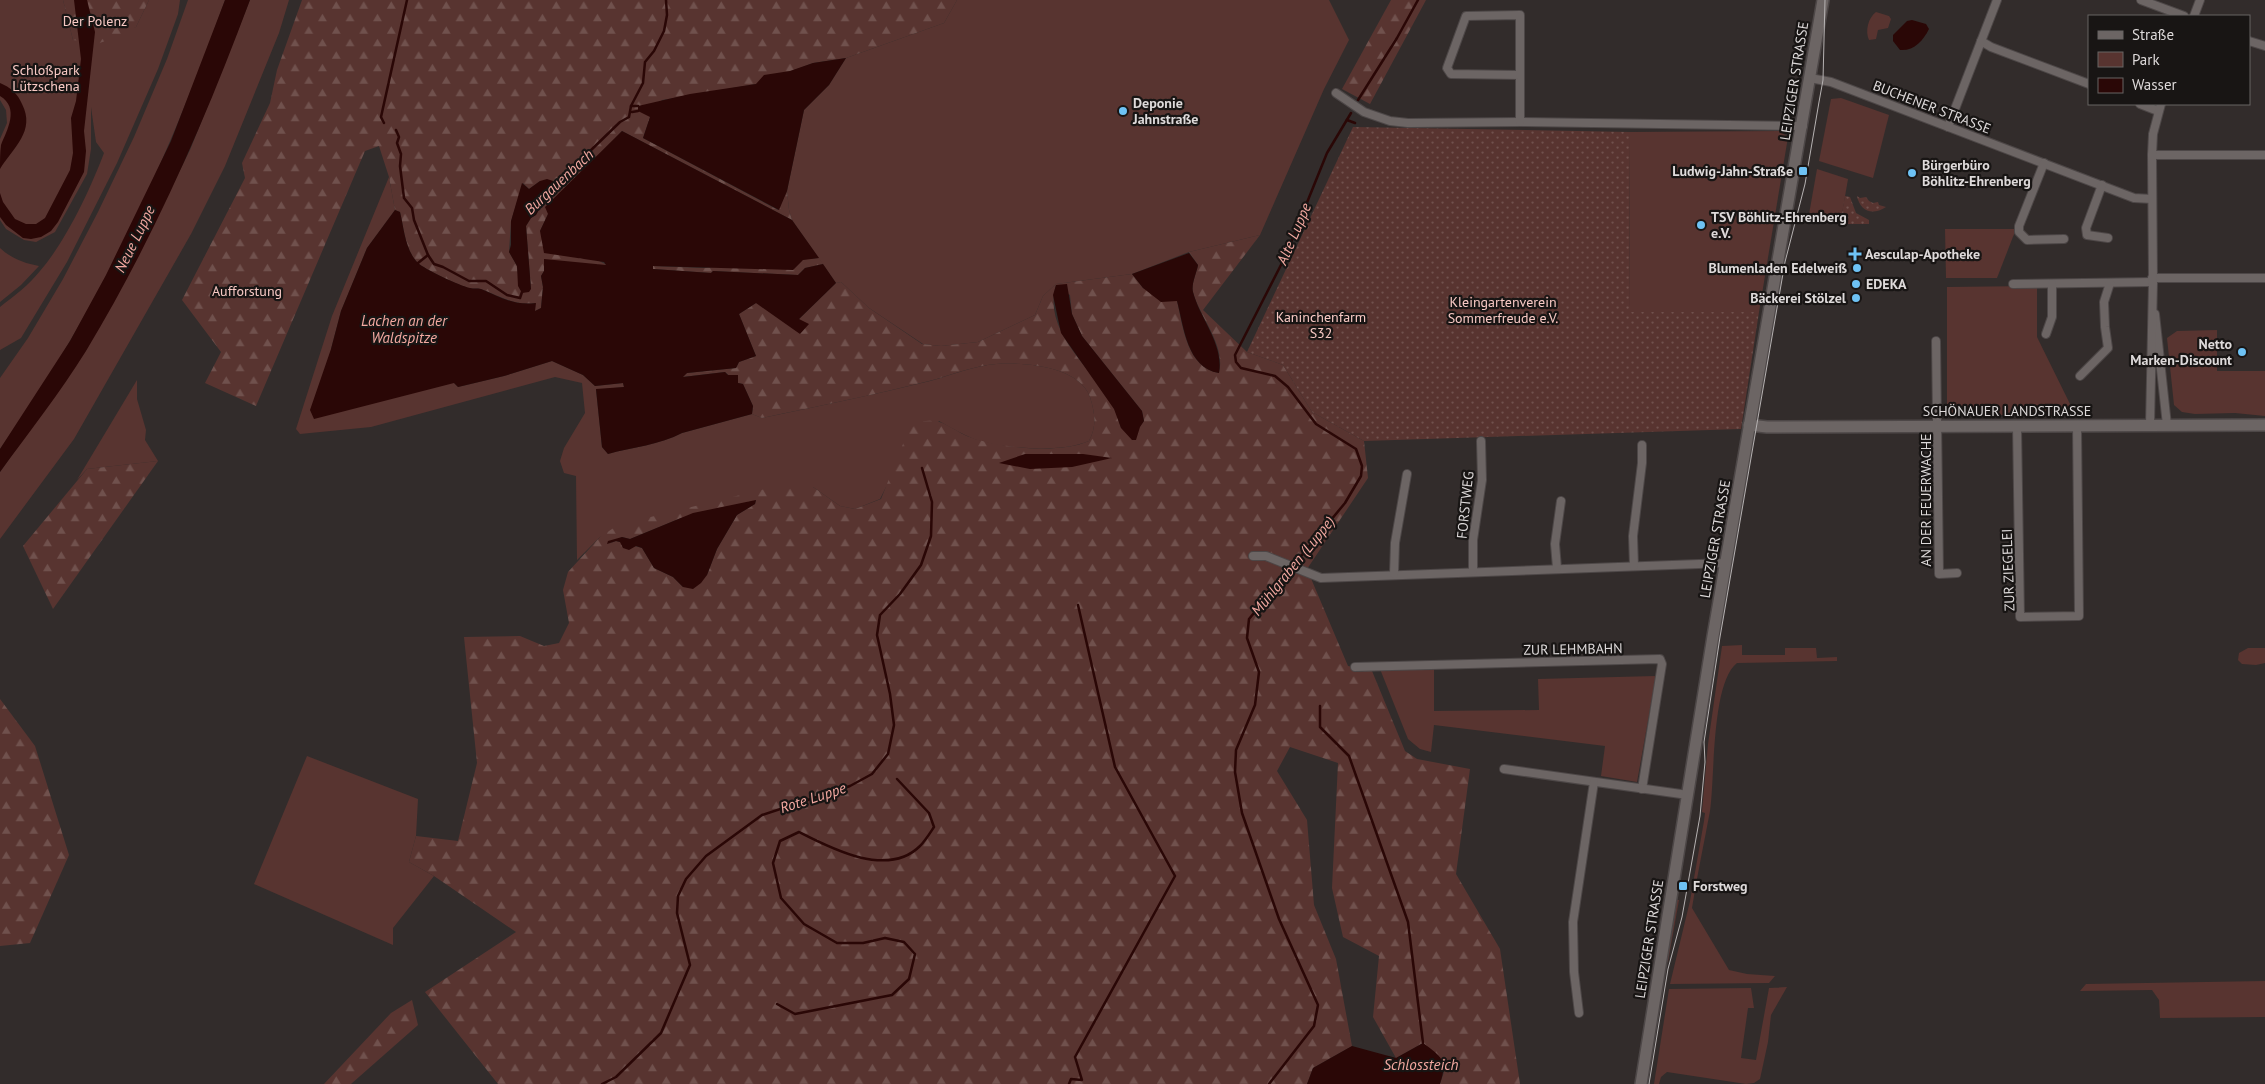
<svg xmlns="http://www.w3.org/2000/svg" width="2265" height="1084" viewBox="0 0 2265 1084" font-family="'PT Sans',sans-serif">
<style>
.green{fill:#583430}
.forest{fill:url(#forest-firs);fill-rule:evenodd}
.garden{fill:url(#garden-dots)}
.water{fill:#2a0706}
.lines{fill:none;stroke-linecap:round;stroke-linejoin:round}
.stream{stroke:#2a0706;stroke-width:2.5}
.street-casing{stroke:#4d4747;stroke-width:10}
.secondary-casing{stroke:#4d4747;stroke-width:14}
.street{stroke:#6c6564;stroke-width:8}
.secondary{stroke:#6c6564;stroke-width:11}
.tram{stroke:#b7b3b3;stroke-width:1}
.poi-dot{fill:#6ec2f4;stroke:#181514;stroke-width:2}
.labels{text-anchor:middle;stroke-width:4.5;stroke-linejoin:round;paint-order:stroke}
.park-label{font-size:14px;fill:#f8c9c4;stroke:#181514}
.street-label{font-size:14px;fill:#dedada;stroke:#181514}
.poi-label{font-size:14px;font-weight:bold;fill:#dedada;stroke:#181514;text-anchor:start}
.water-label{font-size:15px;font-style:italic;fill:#f4a9a1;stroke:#181514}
</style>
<defs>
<pattern id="forest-firs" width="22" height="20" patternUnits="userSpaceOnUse" patternTransform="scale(1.25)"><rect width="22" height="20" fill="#583430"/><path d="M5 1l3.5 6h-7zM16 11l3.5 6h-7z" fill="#70514d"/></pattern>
<pattern id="garden-dots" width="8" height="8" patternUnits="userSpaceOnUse" patternTransform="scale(1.25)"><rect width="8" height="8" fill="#583430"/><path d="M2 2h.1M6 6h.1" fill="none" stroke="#70514d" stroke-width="1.8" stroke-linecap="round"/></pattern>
</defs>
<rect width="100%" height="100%" fill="#322c2b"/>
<g class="green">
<path d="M0,0H63L73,40L136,27L149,0H180L178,14L158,69L117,163L67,262L21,338L0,350V307C14,296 29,285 40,271C66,241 90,190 104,153L96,142L91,107V149L87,174L55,232L36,242L24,240L6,229L0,220V139L7,123L6,110L0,100Z"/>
<path d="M188,0H225C169,158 98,312 0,449V378L28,338L63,279L98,212L134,137L167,59Z"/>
<path d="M250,0H289L279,33L225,166L191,234L74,439L0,539V472L85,351L123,284L190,150Z"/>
<path d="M957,0H1329L1349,40L1324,89L1260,235L1189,252L1132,274L1056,284L1043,296L1035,315L978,342L941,346L923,344L869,308L841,282L836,283L792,220L789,210L787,191L804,110L829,85L846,58L944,23Z"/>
<path d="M1876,12L1889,16L1891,19L1888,28L1878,30L1876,39L1869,40C1865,31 1868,18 1876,12Z"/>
<path d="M1841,98L1889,115L1873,178L1819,161L1831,99Z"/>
<path d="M1779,131L1788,137L1759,312H1629L1630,132Z"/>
<path d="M1817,169L1848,179L1841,220H1808Z"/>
<path d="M389,177L395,210L367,248L341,311L331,349L454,383L458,387L504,376L552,361L583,375L595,386L623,383L624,387L596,390L602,447L608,454C632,447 660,445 682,433L752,414L762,418C818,406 874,395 930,381C952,375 973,366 996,364C1025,362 1079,366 1090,397C1095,413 1097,426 1089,441C1062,453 1002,449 974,439C962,434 950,427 939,421L886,487L880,499L855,509L840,506L813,487L600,537L577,560L576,476L564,473L560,461L564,448L585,413L582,383L555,377L371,427L300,434L296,429L332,316Z"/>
<path d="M1945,229H2016L1997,278H1946Z"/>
<path d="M0,248C12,259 24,263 39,266L21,285L0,302Z"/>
<path d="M2037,286V337L2070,404L2066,415H1947V287Z"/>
<path d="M2217,330V371H2265V416L2235,413L2195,414L2182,412L2174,405L2167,338L2177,331Z"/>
<path d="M137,380V399L146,430L145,440L158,461L87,469L77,480Z"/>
<path d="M1742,645V655H1785V648H1816L1817,658L1837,657V661L1737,663C1711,683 1715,778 1710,811C1704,843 1697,876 1692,908L1729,970L1747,974L1775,976L1769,983L1670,984L1690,901L1704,821L1705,813L1702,812L1708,744L1722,646Z"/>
<path d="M2248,648H2265V663L2256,665L2242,664L2238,660L2239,653Z"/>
<path d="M1434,668V711L1539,710L1538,679L1656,676L1637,782L1601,776L1605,746L1434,725L1431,752L1420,749L1408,739L1380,669Z"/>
<path d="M307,756L418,799L416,836L409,862L434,876L393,928V945L254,884Z"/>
<path d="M1676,900H1679L1668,962L1666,961Z"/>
<path d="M2265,981V1017L2160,1018L2159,1000L2152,990L2080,991L2086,984Z"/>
<path d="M1787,987L1771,1015L1768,1042L1760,1079L1754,1083L1746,1084L1667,1072L1661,1077L1659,1084H1654L1669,989L1751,988L1754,1008H1748L1741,1058L1756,1060L1769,988Z"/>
</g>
<g class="forest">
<path d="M63,0H149L136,27L116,37L97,44L73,40Z"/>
<path d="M302,0H957L944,23L846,58L813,63L756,84L662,100L650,117L643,138L778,210L787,191L789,210L792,220L622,131L548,214L540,231L607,265L544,271L541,276L543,287L541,308L535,311V303C514,306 500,296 481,289C477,288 473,289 469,288C460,286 424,269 418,263C405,250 404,228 400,212L395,210L389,177L379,146L365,151L256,406L205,383L221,352L182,300L245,178L242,163L270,103L277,70ZM540,181L559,184L546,197L536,215L531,218L526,226L531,289L520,290L517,266L509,252L511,221L523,183L529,189Z"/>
<path d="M1391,0H1426L1370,104L1342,89Z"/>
<path d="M1260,235L1203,310L1247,352L1283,365L1312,412L1364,441L1368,478L1307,569L1348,666L1372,671L1405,751L1417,759L1470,769L1456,874L1500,949L1520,1084H1440L1445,1069L1423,1043L1396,1058L1373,1017L1379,956L1343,937L1332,888L1338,763L1290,747L1277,771L1307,820L1314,905L1336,959L1352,1046L1313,1068L1307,1084H498L425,992L516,932L434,876L409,862L416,836L458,841L477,763L464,637L520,636L544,646L559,643L569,623L563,590L568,572L600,537L618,525L781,485L803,484L813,487L840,506L855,509L881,499L911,424C945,414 947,430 975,439C1005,448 1060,454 1089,441C1097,426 1095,413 1090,397C1079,366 1025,362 996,364C972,366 952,375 929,381C874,395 818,406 762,418L752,414L753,406L743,384L738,383L725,372L682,377L687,373L736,368L739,362L756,356L739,314L756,303L799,319L836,283L841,282L869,308L922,344L941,346L978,342L1035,315L1043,296L1056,284L1132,274L1143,288L1177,301C1183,327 1187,368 1219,373C1226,345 1200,318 1193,292C1191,284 1197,272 1198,265L1189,252ZM1056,285L1070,295L1072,314L1082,336L1142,411L1144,421L1140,426L1121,428C1119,422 1117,415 1115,410C1097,371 1041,334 1056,285ZM756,500L755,504L737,515L717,549L707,575L683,587L673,577L654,568L642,548L616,541L608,544L622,537L630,539L693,513Z"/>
<path d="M819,258L823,264L805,268L798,275L713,271L711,273L653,269L652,266L704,268Z"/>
<path d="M158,461L53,609L23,546L87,469Z"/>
<path d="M0,699L35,746L69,855L30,943L0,946Z"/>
<path d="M412,1000L418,1025L351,1084H324L391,1013Z"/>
</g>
<g class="garden">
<path d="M1353,127L1630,132L1629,312H1759L1741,429L1364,441L1312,412L1283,365L1247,352Z"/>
<path d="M1845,196L1850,197L1856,213L1869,220V224H1840Z"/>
<path d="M1857,196L1860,198L1866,197L1869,201L1873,203L1878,202L1879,205L1886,207C1872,216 1860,211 1857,196Z"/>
</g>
<g class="water">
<path d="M74,0H87L95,32L84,131L86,151L84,172L58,222L51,231L41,237L31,239L23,238L6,225L0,217V193L3,202L15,219L26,224H36L45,218L70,170L73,153L71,118L76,101L81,59Z"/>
<path d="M225,0H250C205,121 153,240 86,351C60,393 29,432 0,472V449L70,341L106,275L171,141Z"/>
<path d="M1912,20L1926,24L1929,29C1923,41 1914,51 1900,50L1893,41V35L1907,21Z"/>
<path d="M846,58L829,85L804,110L787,191L779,210L643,138L650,117L638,111V106L690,94L756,84L764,75L790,71L813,63Z"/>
<path d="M0,83C10,87 18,94 22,104C36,131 13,148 0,169C0,162 0,152 1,145C7,130 20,108 0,96Z"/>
<path d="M622,131L792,220L819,258L803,260L793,270L653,266V269L711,273L713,271L798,275L805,268L823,264L836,283L799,319L809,324L800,334L756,303L739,314L756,356L739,362L736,368L687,373L683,377L725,372L728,375H738V383L743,384L753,406L752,414L682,433C660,445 632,447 608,454L602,447L596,389L624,387L623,383L595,386L583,375L552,361L504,376L458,387L454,383L314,419L310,410L331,349L341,311L367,248L395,210L400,212C404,228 405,250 418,263C424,269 460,286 470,288C474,289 477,288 481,289C500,297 514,306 536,303L535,311L541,308L543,287L541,276L544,271V259L606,265L604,262L544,253L540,231L548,214L545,207Z"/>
<path d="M547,179L559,183L546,197L536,215L531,218L526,226L531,289L529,292L522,293L518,286L517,266L509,252L511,245V221L522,183L529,189L540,181Z"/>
<path d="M1189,253L1198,265C1197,272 1191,284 1193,292C1200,319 1224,344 1219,373C1187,368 1184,327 1177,301L1161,302L1143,288L1132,274Z"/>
<path d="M1067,284L1072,314L1082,336L1142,411L1144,421L1140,427L1136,440H1132L1121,428L1114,409L1061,333L1053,295L1056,285Z"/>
<path d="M1025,454H1083L1112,458L1072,467L1030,469L999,463Z"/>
<path d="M756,500L755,504L737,515L717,549L707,575L701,583L693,589L683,587L673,577L654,568L642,548L636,546L629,550L623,548L620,542L616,541L607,544L608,541L622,537L630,539L693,513Z"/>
<path d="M1423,1043C1442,1057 1448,1060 1440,1084H1307L1313,1068L1352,1046L1396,1058Z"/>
</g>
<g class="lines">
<g class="stream">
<path d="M1358,100L1397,38L1418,0"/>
<path d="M631,106H638"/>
<path d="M632,112L638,111"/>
<path d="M1347,120L1355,123"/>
<path d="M384,123L381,117L407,0"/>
<path d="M396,130L399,137L397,143L401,154L400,166L404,198L412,208L414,220L428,255L434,264L443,267L469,281H486L507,295L520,298L522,292"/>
<path d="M556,184L620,122L629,117L631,106L643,83L645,62L654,51L664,31L667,15L666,0"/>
<path d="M418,263L428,255"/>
<path d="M1320,706V727L1349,756L1408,922L1423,1043"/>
<path d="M777,1004L795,1014L892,995L909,979L915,954L904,942L885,938L863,943H837L804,924L781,898L773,863L780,841L799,832C832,849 888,878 920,846C925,841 930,833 934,827L929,813L897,779"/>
<path d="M602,1084L616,1077L661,1033L690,965L677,913L678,896L686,879L706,856L762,815L850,786L872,774L888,754L894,725L890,694L877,635L880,615L900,594L921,565L931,536L932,502L922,468"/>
<path d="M1069,1084L1071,1079L1082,1080L1075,1057L1175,876L1115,767L1078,605"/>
<path d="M1269,1084L1314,1026L1318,1005L1279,919L1242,813L1235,772L1236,750L1255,705L1259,672L1247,638L1249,619L1345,503L1361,476L1362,466L1356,449L1316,424L1288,387L1275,376L1241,368L1236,362L1235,355L1285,257L1327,153L1351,113"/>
</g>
<g class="street-casing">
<g id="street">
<path d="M2141,0L2184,16"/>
<path d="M2194,16L2200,0"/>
<path d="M1981,41L1991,47L2089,84"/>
<path d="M2249,41L2265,46"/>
<path d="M1810,78L1831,82L2134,198L2152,199"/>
<path d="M1336,93L1364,112L1390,121L1408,123L1520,122L1803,126"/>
<path d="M2140,104L2158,111"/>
<path d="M1520,122V15L1466,16L1447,68L1451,74L1520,75"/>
<path d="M1948,127L1997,0"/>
<path d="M2152,155H2265"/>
<path d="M2044,163L2019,226V232L2027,240L2064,239"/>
<path d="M2102,185L2086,228L2087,235L2108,238"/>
<path d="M2152,278H2265"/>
<path d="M2013,284L2153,282"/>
<path d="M2155,314L2167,425"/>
<path d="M2046,334L2052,317V284"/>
<path d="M1936,341L1939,574L1957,573"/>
<path d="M2080,376L2108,348L2105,327L2104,302L2110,283"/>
<path d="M2150,425L2153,282L2152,155L2153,134L2161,104"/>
<path d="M2017,426L2020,617L2079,616L2077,426"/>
<path d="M1253,556H1266L1321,578L1726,563"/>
<path d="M1634,566L1633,536L1642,463V445"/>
<path d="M1557,568L1555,544L1561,501"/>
<path d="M1473,571V540L1482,480L1481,441"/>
<path d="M1394,574L1395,543L1407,474"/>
<path d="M1355,667L1660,659L1662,664L1642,789"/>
<path d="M1504,769L1688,795"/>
<path d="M1579,1013L1574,972L1573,922L1594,782"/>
</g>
</g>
<g class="secondary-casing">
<g id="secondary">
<path d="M1749,425L1767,427L2265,425"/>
<path d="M1641,1084L1713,636L1823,0"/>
</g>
</g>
<use href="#street" class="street"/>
<use href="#secondary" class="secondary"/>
<path class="tram" d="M1649,1084L1668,969L1682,917L1700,816L1705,762L1704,742L1720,637L1785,262L1805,184L1819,102L1823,80L1825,0"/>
</g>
<g class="poi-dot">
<circle cx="1123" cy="111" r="5"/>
<rect x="1798" y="166" width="10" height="10" rx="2.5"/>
<circle cx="1912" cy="173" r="5"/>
<circle cx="1701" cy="225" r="5"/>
<path d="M1852.5 246.5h5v5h5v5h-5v5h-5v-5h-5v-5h5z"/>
<circle cx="1857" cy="268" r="5"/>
<circle cx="1856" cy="284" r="5"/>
<circle cx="1856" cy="298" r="5"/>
<circle cx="2242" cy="352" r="5"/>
<rect x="1678" y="881" width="10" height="10" rx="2.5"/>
</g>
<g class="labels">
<g class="park-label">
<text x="95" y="26">Der Polenz</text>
<text x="46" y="75">Schloßpark<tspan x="46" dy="16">Lützschena</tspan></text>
<text x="247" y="296">Aufforstung</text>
<text x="1503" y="307">Kleingartenverein<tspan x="1503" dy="16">Sommerfreude e.V.</tspan></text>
<text x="1321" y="322">Kaninchenfarm<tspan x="1321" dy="16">S32</tspan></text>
</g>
<g class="street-label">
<text transform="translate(1794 81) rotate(-81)" y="5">LEIPZIGER STRASSE</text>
<text transform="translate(1932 107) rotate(21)" y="5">BUCHENER STRASSE</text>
<text x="2007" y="416">SCHÖNAUER LANDSTRASSE</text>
<text transform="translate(1926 500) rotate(-90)" y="5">AN DER FEUERWACHE</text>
<text transform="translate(1465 505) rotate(-84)" y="5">FORSTWEG</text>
<text transform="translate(1715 539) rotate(-80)" y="5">LEIPZIGER STRASSE</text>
<text transform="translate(2008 570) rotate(-92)" y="5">ZUR ZIEGELEI</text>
<text transform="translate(1573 649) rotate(-1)" y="5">ZUR LEHMBAHN</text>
<text transform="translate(1649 939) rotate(-81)" y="5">LEIPZIGER STRASSE</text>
</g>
<g class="poi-label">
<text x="1133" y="108">Deponie<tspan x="1133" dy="16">Jahnstraße</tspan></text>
<text x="1922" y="170">Bürgerbüro<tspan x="1922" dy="16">Böhlitz-Ehrenberg</tspan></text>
<text x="1793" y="176" text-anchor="end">Ludwig-Jahn-Straße</text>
<text x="1711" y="222">TSV Böhlitz-Ehrenberg<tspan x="1711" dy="16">e.V.</tspan></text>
<text x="1865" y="259">Aesculap-Apotheke</text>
<text x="1847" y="273" text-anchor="end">Blumenladen Edelweiß</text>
<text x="1866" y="289">EDEKA</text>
<text x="1846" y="303" text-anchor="end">Bäckerei Stölzel</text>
<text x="2232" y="349" text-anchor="end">Netto<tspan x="2232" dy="16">Marken-Discount</tspan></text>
<text x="1693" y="891">Forstweg</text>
</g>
<g class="water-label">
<text transform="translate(559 182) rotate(-43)" y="5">Burgauenbach</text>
<text transform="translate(1294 234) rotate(-67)" y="5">Alte Luppe</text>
<text transform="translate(135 239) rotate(-64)" y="5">Neue Luppe</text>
<text x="404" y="326">Lachen an der<tspan x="404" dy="17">Waldspitze</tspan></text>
<text transform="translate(1293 566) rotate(-51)" y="5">Mühlgraben (Luppe)</text>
<text transform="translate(813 798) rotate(-18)" y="5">Rote Luppe</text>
<text x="1421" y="1070">Schlossteich</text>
</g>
</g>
<rect x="2088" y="15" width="162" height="90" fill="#181514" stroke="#676463"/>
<rect x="2098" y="31" width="25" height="8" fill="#6c6564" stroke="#676463"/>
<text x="2132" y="40" font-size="15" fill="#dedada">Straße</text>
<rect x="2098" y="52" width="25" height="15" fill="#583430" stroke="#676463"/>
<text x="2132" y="65" font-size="15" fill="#dedada">Park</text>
<rect x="2098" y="78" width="25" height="15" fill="#2a0706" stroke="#676463"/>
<text x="2132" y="90" font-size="15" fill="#dedada">Wasser</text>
</svg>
